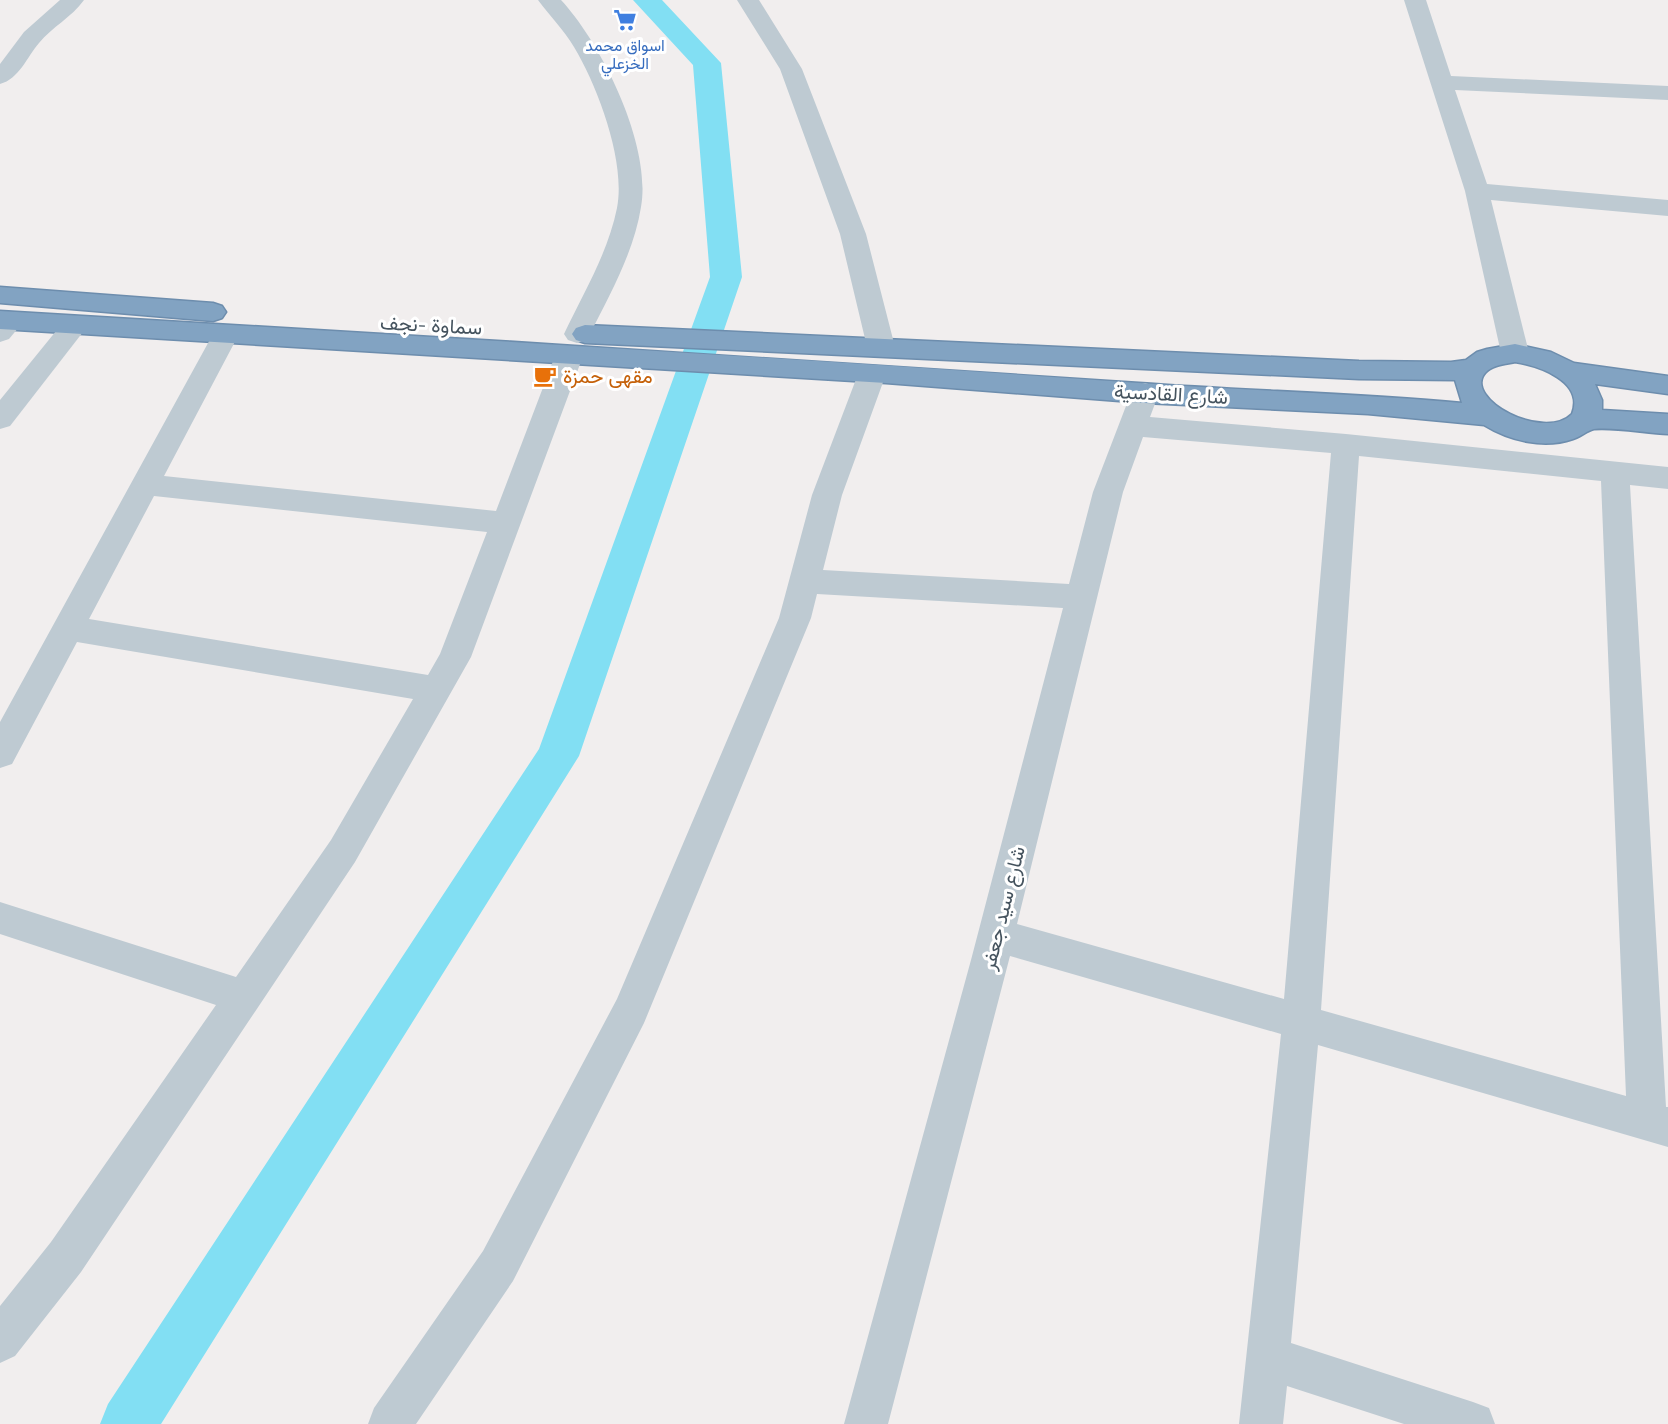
<svg xmlns="http://www.w3.org/2000/svg" width="1668" height="1424" viewBox="0 0 1668 1424" font-family="Raleway,Vazirmatn,sans-serif">
<style>
.lines{fill:none;stroke-linecap:round;stroke-linejoin:round}
.canal{fill:#82dff3;fill-rule:evenodd}
.highway-casing{stroke:#6d8dad;stroke-width:3}
.minor{fill:#becad2;fill-rule:evenodd}
.highway{fill:#82a3c2;fill-rule:evenodd}
.labels{text-anchor:middle;stroke-width:6;stroke-linejoin:round;paint-order:stroke}
.far-shop-label{font-size:16px;fill:#366cbe;stroke:#fff}
.street-label{font-size:20px;fill:#45535e;stroke:#fff}
.food-label{font-size:20px;fill:#c56008;stroke:#fff;text-anchor:start}
</style>
<rect width="100%" height="100%" fill="#f1eeee"/>
<g class="lines">
<path class="canal" d="M633,0H662L721,63L742,277L579,756L161,1424H100L108,1404L539,749L710,277L693,65Z"/>
<g class="highway-casing">
<g id="highway">
<path d="M0,287L213,303L222,306L226,312L222,318L213,321L0,303Z"/>
<path d="M0,311C380,334 759,356 1139,383C1247,391 1354,393 1462,403L1455,380L1359,379L585,343L576,340L572,334L576,328L585,325L1359,361L1451,362L1466,360L1477,352L1487,349L1515,344L1551,352L1574,363L1668,376V394L1595,384L1602,400V410L1668,414V434C1645,433 1615,427 1594,429C1588,430 1580,437 1573,439C1544,449 1510,441 1484,425L1368,414L1145,403L886,383L0,329ZM1515,362C1539,366 1585,381 1572,414C1544,442 1463,399 1485,373C1492,365 1505,364 1515,362Z"/>
</g>
</g>
<g class="minor">
<path d="M60,0H84C72,17 52,27 39,43C27,57 19,79 0,84V64L24,32Z"/>
<path d="M538,0H561C602,44 652,146 641,207C634,252 610,294 590,334L586,340L577,343L568,340L564,334C583,294 608,253 617,208C626,162 598,87 574,47C564,30 550,16 538,0Z"/>
<path d="M737,0H759L802,69L866,234L895,347L891,353L881,356L871,353L867,347L840,234L780,69Z"/>
<path d="M1404,0H1426L1451,76L1668,86V100L1455,90L1487,184L1668,200V216L1491,200L1529,353L1525,359L1515,362L1505,359L1501,353L1465,191Z"/>
<path d="M11,312L20,315L24,321L9,339L0,342V317Z"/>
<path d="M74,317L83,320L87,326L83,332L10,426L0,429V400L65,320Z"/>
<path d="M226,325L235,328L239,334L164,476L496,511L555,356L559,350L569,347L579,350L583,356L471,657L355,862L81,1272L15,1356L0,1363V1306L51,1242L216,1005L0,934V902L236,977L331,840L413,699L77,642L12,764L0,768V722L213,334L217,328ZM154,496L487,532L440,654L428,675L89,619Z"/>
<path d="M872,365L882,367L886,374L842,495L823,570L1069,584L1093,492L1131,393L1135,386L1145,383L1155,386L1159,393L1150,417L1346,434L1668,467V489L1630,485L1666,1107H1668V1147L1318,1045L1291,1343L1473,1402L1489,1408L1495,1424H1404L1287,1386L1283,1424H1239L1281,1034L1010,956L888,1424H844L971,960L1063,608L817,594L811,618L644,1023L513,1281L416,1424H368L374,1408L483,1251L617,999L779,618L812,495L858,374L862,367ZM1143,437L1331,453L1284,999L1017,924L1123,492ZM1359,456L1601,481L1626,1096L1321,1010Z"/>
</g>
<use href="#highway" class="highway"/>
</g>
<defs>
<g id="supermarket-bare" transform="scale(1.8)"><path d="M-6-5.5h2.5l.6 2H6L4.5 2H-2.5L-4.4-4H-6ZM-1.5 3.2a1.3 1.3 0 1 0 .1 0ZM3 3.2a1.3 1.3 0 1 0 .1 0Z" fill="#3f7fe0" stroke="#fff" stroke-width="2.5" paint-order="stroke"/></g>
<g id="cafe-bare" transform="scale(1.8)"><path d="M-5.5-4.5H6V0H3Q3 3.5 0 3.5H-2.5Q-5.5 3.5-5.5 0ZM3-3.2v2h1.7v-2ZM-6 4.5H4V6H-6Z" fill="#e8710a" stroke="#fff" stroke-width="2.5" paint-order="stroke"/></g>
</defs>
<g fill-rule="evenodd">
<use href="#supermarket-bare" x="625" y="20"/>
<use href="#cafe-bare" x="545" y="376"/>
</g>
<g class="labels">
<g class="far-shop-label">
<text x="625" y="51">اسواق محمد<tspan x="625" dy="18">الخزعلي</tspan></text>
</g>
<g class="street-label">
<text transform="translate(431 325) rotate(3)" y="7">سماوة -نجف</text>
<text transform="translate(1171 394) rotate(3)" y="7">شارع القادسية</text>
<text transform="translate(1003 908) rotate(-76)" y="7">شارع سيد جعفر</text>
</g>
<g class="food-label">
<text x="563" y="383">مقهى حمزة</text>
</g>
</g>
</svg>
